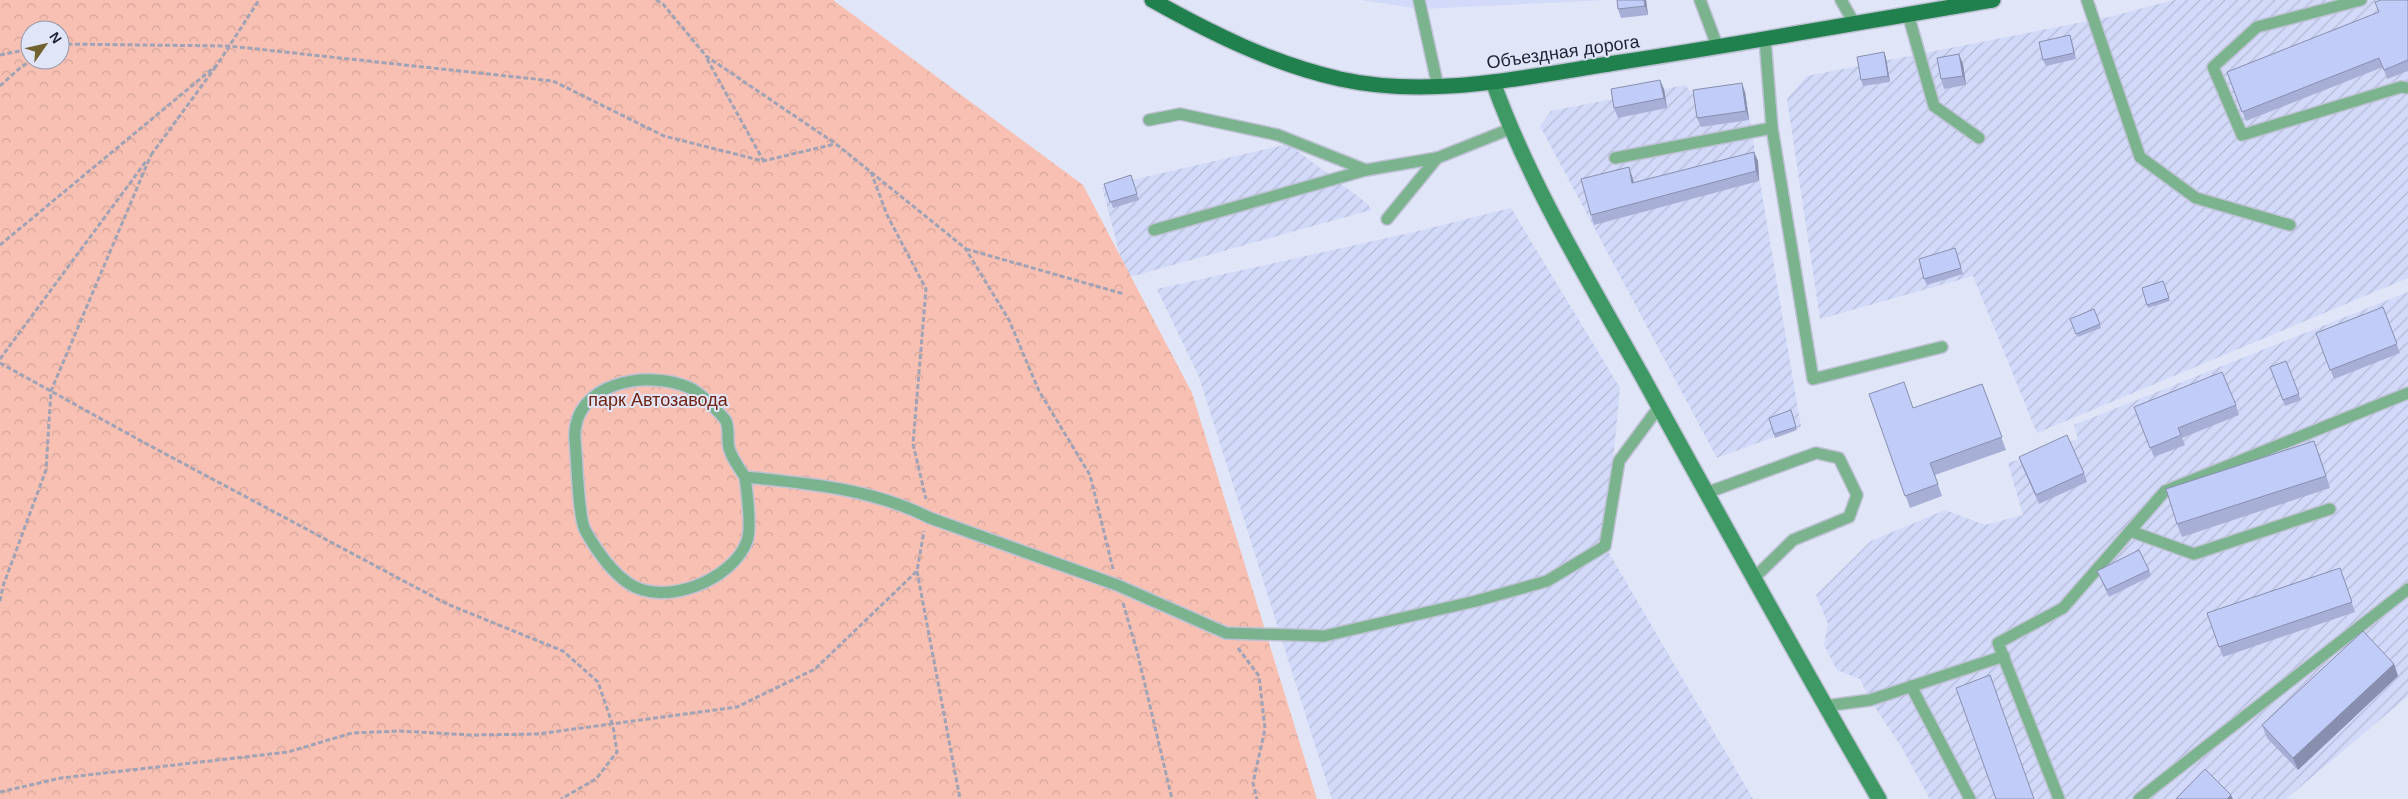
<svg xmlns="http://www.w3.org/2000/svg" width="2408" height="799" viewBox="0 0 2408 799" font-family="Helvetica,sans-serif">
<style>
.built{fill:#d2d9f9}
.industrial{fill:url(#industrial-furrows)}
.forest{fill:url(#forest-crowns);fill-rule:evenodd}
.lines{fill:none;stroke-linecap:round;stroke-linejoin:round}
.lane-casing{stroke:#bec2d4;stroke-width:14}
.secondary-casing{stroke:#bec2d4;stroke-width:18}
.primary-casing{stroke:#bec2d4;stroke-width:18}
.path{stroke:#9fa3b5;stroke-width:3;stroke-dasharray:5 2.5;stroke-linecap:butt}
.lane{stroke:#7cb38f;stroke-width:11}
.secondary{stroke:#3e9964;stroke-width:15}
.primary{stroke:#21814e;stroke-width:15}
.wall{fill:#a7afd6}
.shaded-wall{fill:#888fae}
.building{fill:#c2ccf9;stroke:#888fae}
.labels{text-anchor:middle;stroke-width:4;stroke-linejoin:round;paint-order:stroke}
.street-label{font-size:18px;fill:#1e2232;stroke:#e1e5f8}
.park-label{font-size:18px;fill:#722410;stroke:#e1e5f8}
</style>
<defs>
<pattern id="industrial-furrows" width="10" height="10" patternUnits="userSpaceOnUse" patternTransform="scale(1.25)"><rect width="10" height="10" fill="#d2d9f9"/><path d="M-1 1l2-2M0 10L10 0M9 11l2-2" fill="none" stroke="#b4bad6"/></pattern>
<pattern id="forest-crowns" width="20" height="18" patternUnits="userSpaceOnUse" patternTransform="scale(1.25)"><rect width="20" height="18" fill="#f8c0b2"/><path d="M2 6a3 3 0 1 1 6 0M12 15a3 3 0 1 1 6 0" fill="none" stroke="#d4a59a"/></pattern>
</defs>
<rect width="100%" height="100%" fill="#e1e5f8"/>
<path class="built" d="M1360,0H1607L1421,9Z"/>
<g class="industrial">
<path d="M2174,0H2408V278L2037,433L1973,276L1820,319L1787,99L1807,76L2109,17Z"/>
<path d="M1685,85L1697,99L1745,92L1801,427L1717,458L1540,126L1551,111Z"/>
<path d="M1288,144L1368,204L1371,210L1126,278L1102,187Z"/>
<path d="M1511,208L1620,388L1605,546L1753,799H1332L1199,377L1157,289L1414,232Z"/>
<path d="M2408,292V696L2286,799H1930L1902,748L1870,700L1860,679L1837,670L1824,645L1828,624L1816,595L1871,541L1945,510L1985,525L2023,515L2008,463L2078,439L2074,425Z"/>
</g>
<path class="forest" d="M0,0H833L1083,185L1192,393L1317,799H0ZM30,30H60V60H30Z"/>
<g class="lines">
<g class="lane-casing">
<g id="lane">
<path d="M1419,0L1438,87"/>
<path d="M1700,0L1718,48"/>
<path d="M1841,0L1854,23"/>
<path d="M2087,0L2140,157L2196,198L2290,225"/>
<path d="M2361,0L2257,27L2213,67L2242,135L2401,87L2408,88"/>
<path d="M1908,14L1934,106L1979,138"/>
<path d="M1765,39L1772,128L1813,379L1942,347"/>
<path d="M1149,120L1180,114L1278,135L1366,170"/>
<path d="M1615,158L1772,128"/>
<path d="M1387,219L1437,158"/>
<path d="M1154,230L1366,170L1437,158L1510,129"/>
<path d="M745,477C740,469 733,460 730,451C726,442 730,430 726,421C723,416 715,409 711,404C705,399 697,391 690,388C648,369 571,382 575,440C577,459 578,516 585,530C595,548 611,571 628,583C664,608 733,580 747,541C752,528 747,492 745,477C808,483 873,489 930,518L1117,585L1226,633L1324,636L1476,601L1547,581L1605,546L1619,461L1659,407"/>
<path d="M1706,493L1816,453L1839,458L1857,495L1849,517L1793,540L1754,578"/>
<path d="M2130,531L2194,554L2330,509"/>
<path d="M1911,686L1970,799"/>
<path d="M1825,706L1870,700L2004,656"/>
<path d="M2059,799L1998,643L2063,608L2165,491L2408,393"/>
<path d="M2139,799L2408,589"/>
</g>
</g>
<g class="secondary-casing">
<path id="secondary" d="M1493,82C1530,185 1588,279 1641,374C1719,516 1797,658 1879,799"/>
</g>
<g class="primary-casing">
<path id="primary" d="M1152,0C1211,33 1273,64 1340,79C1430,99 1526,77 1615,63C1741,44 1867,21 1993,0"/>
</g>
<g class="path">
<path d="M656,0L663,4L706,56L836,144L965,248L1009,320L1039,391L1090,475L1113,569"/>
<path d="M60,44L229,46L553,81L664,136L763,161L835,144"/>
<path d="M0,55L30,49"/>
<path d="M707,59L763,160"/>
<path d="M0,86L21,67L33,60"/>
<path d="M151,155L217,65"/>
<path d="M871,172L887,215L926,289L913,444L926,499"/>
<path d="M0,245L217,65L259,0"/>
<path d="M966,249L1124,294"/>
<path d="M0,359L147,160"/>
<path d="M0,363L143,442L447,604L563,651L598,682L613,726L617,752L596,779L561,799"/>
<path d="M917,571L960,799"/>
<path d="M0,601L3,586L46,470L51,391L151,155"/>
<path d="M1123,603L1137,651L1172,799"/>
<path d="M1238,648L1259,676L1265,729L1253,783L1257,799"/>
<path d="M0,792L61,778L288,752L352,733L400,731L471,735L537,734L737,707L815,669L917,571L924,531"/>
</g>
<use href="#lane" class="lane"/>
<use href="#secondary" class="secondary"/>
<use href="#primary" class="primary"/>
</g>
<g class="wall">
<path d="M1617,0H1646L1648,15L1621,18L1618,9Z"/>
<path d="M2408,0V71L2387,79L2383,67L2246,121L2227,72L2379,12Z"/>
<path d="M2070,35L2072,42L2076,59L2046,66L2043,60Z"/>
<path d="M1884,52L1886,58L1890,82L1863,86L1861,80Z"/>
<path d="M1963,64L1966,85L1944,89L1941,79Z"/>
<path d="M1664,89L1667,108L1618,118L1614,108Z"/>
<path d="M1745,92L1749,120L1701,127L1697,118Z"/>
<path d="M1758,161L1759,181L1594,225L1591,215L1632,176L1634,183Z"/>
<path d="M1131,175L1139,200L1113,208L1104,184Z"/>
<path d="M1955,248L1963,274L1927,285L1924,279Z"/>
<path d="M2163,281L2170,301L2148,308L2142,288Z"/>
<path d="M2383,307L2400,353L2334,379L2316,333Z"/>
<path d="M2094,309L2101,328L2078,337L2070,319Z"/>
<path d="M2286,361L2301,400L2285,406L2270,367Z"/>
<path d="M1982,384L2006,450L1935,475L1942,496L1910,508L1869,394L1913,408Z"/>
<path d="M2236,405L2239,415L2182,438L2185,445L2154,457L2134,407Z"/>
<path d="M1791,410L1797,430L1775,438L1769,418Z"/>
<path d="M2319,453L2330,488L2182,537L2177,524Z"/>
<path d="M2019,457L2084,473L2087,482L2039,504L2022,466Z"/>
<path d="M2340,568L2355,612L2223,657L2207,613Z"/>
<path d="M2149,570L2151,576L2109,597L2097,571Z"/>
<path d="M2394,664L2398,676L2298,770L2267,738L2262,725Z"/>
</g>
<g class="shaded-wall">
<path d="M1644,0H1646L1648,15L1645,6Z"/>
<path d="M2070,35L2072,42L2076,59L2074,53Z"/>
<path d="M1884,52L1886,58L1890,82L1888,76Z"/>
<path d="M1959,54L1963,64L1966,85L1963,76Z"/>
<path d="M1660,80L1664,89L1667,108L1664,98Z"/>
<path d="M1742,83L1745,92L1749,120L1746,111Z"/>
<path d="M1754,152L1758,161L1759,181L1756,171Z"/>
<path d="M1629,167L1632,176L1636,192L1632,183Z"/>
<path d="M2394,664L2398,676L2298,770L2293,758Z"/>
<path d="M2231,795L2233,799H2227Z"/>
</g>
<g class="building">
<path d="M1617,0H1644L1645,6L1618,9Z"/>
<path d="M2381,0H2408V60L2384,70L2379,58L2242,112L2227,72L2379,12L2375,2Z"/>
<path d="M2070,35L2074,53L2043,60L2039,42Z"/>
<path d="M1884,52L1888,76L1861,80L1857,57Z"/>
<path d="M1959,54L1963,76L1941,79L1937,58Z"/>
<path d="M1660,80L1664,98L1614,108L1611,89Z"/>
<path d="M1742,83L1746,111L1697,118L1693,90Z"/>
<path d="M1754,152L1756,171L1591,215L1581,179L1629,167L1632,183Z"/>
<path d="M1131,175L1137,194L1110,202L1104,184Z"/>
<path d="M1955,248L1961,268L1924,279L1919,259Z"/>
<path d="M2163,281L2169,298L2147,305L2142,288Z"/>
<path d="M2383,307L2397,344L2330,370L2316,333Z"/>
<path d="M2094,309L2100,324L2076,334L2070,319Z"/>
<path d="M2286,361L2299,394L2283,400L2270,367Z"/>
<path d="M2222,372L2236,405L2178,428L2181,435L2150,448L2134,407Z"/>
<path d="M1904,382L1913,408L1982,384L2002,437L1930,463L1938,484L1905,496L1869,394Z"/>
<path d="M1791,410L1796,427L1774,434L1769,418Z"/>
<path d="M2067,435L2084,473L2036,495L2019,457Z"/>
<path d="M2314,441L2326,476L2177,524L2166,489Z"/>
<path d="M2139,550L2149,570L2107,590L2097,571Z"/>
<path d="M2340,568L2352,602L2219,647L2207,613Z"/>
<path d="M2363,631L2394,664L2293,758L2262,725Z"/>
<path d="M1990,675L2034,799H1996L1956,688Z"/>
<path d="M2205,769L2231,795L2227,799H2176Z"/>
</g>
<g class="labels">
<g class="street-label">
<text transform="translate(1563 52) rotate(-8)" y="6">Объездная дорога</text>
</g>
<g class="park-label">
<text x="658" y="406">парк Автозавода</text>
</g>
</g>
<g transform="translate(45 45) rotate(56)"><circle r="24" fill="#e1e5f8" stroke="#9397a9"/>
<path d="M0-4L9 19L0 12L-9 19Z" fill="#706330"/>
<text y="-8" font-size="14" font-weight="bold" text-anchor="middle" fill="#1e2232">N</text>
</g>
</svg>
